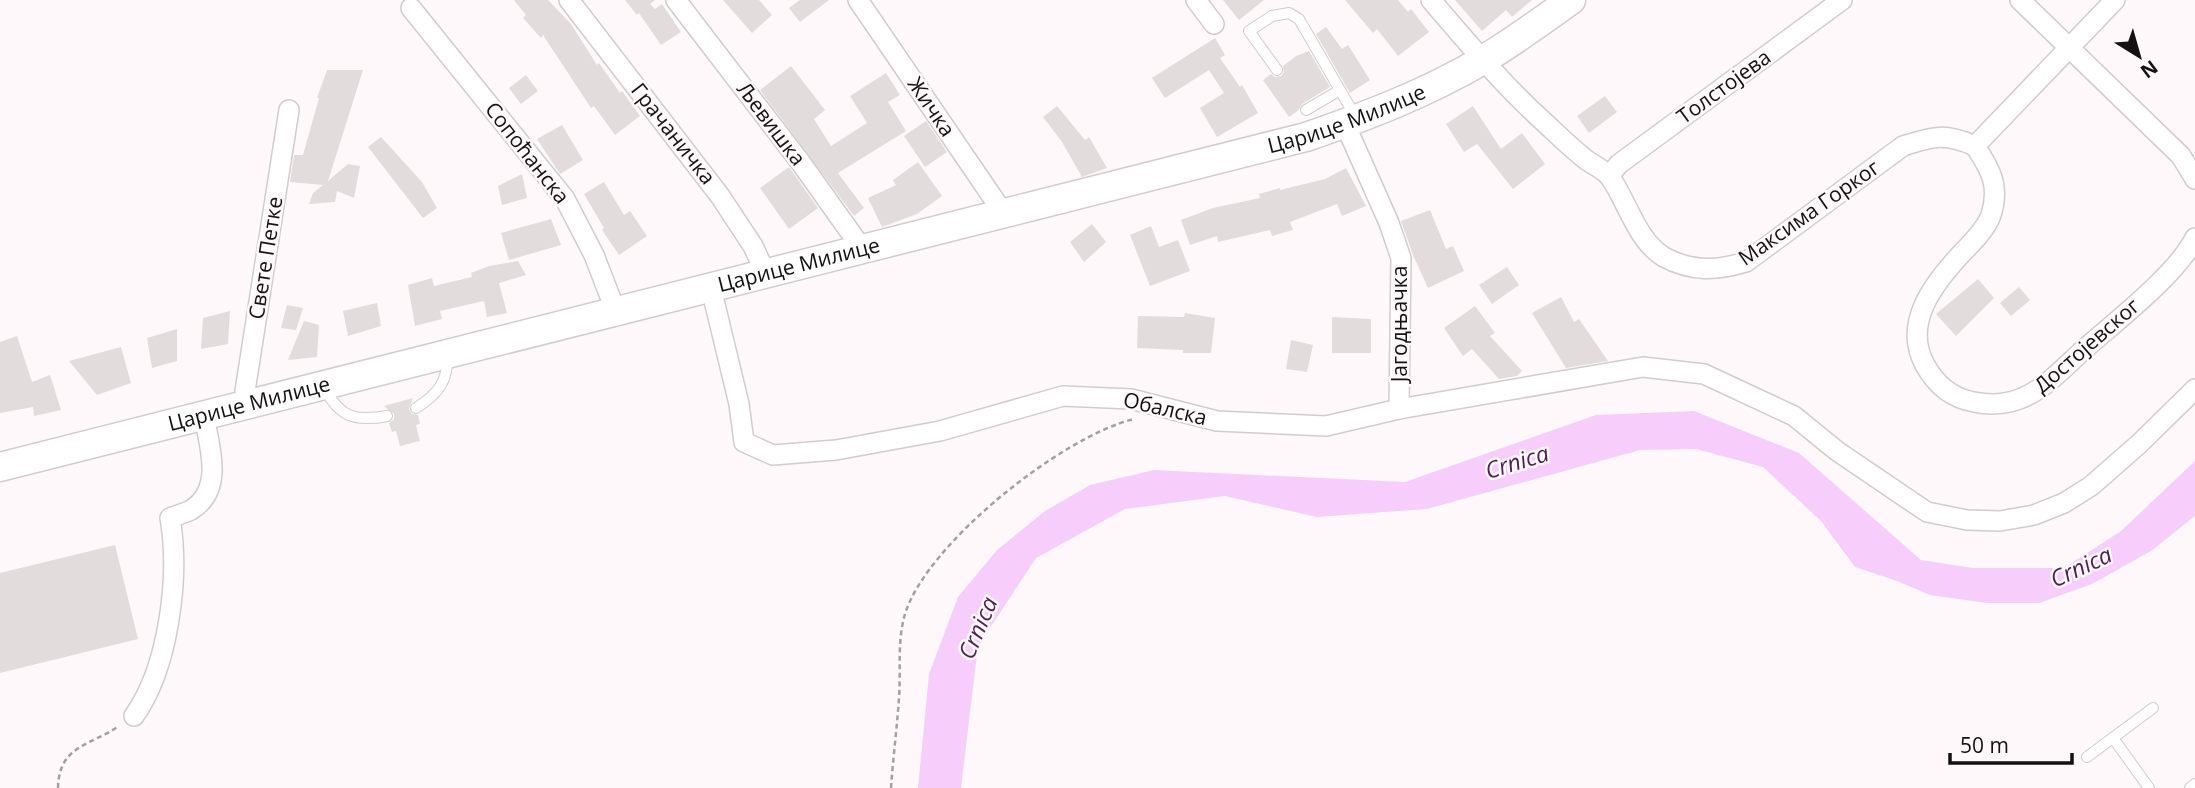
<svg xmlns="http://www.w3.org/2000/svg" width="2195" height="788" viewBox="0 0 2195 788" font-family="'Open Sans',sans-serif">
<style>
.water{fill:#f7cefb}
.building{fill:#e2dcdc}
.lines{fill:none;stroke-linecap:round;stroke-linejoin:round}
.lane-casing{stroke:#d2ccce;stroke-width:12}
.street-casing{stroke:#d2ccce;stroke-width:22}
.secondary-casing{stroke:#d2ccce;stroke-width:31}
.path{stroke:#a49fa1;stroke-width:2.5;stroke-dasharray:5 3.5;stroke-linecap:butt}
.lane{stroke:#fff;stroke-width:10}
.street{stroke:#fff;stroke-width:19}
.secondary{stroke:#fff;stroke-width:28}
.labels{text-anchor:middle;stroke-width:5;stroke-linejoin:round;paint-order:stroke}
.street-label{font-size:21px;fill:#131112;stroke:#fef8fa}
.water-label{font-size:23px;font-style:italic;fill:#501f55;stroke:#fef8fa}
</style>
<rect width="100%" height="100%" fill="#fef8fa"/>
<path class="water" d="M1694,411L1799,453L1921,560L1973,568H2064L2121,531L2195,461V516L2151,551L2092,584L2039,603H1987L1930,595L1897,581L1855,567L1821,521L1763,467L1696,449L1640,450L1427,509L1317,517L1225,496L1125,509L1036,558L978,646L961,788H918L929,674L958,597L997,550L1045,511L1090,485L1154,470L1405,482L1596,415Z"/>
<g class="building">
<path d="M514,0H548L571,24L597,65L599,63L620,93L622,91L640,116L615,135L594,106L591,108L543,35L541,38L523,18L526,15Z"/>
<path d="M625,0H655L650,4L655,9L662,4L681,32L661,45L639,13L637,15Z"/>
<path d="M723,0H759L772,15L752,33Z"/>
<path d="M800,0H829L800,22L789,8Z"/>
<path d="M1223,0H1264L1239,20Z"/>
<path d="M1345,0H1398L1408,12L1411,9L1429,32L1398,56L1377,29L1373,33Z"/>
<path d="M1455,0H1532L1512,17L1506,10L1482,31Z"/>
<path d="M1326,27L1342,49L1348,45L1370,80L1350,93L1316,34Z"/>
<path d="M1215,38L1225,55L1220,58L1240,87L1242,85L1258,113L1217,137L1200,108L1224,93L1209,70L1165,98L1152,78Z"/>
<path d="M1309,51L1330,87L1302,104L1299,110L1289,117L1263,80L1271,74L1275,77L1281,76L1284,72L1283,66L1296,56Z"/>
<path d="M791,66L825,110L814,119L831,146L867,123L850,96L886,73L900,95L888,102L906,131L838,173L864,208L854,216L760,90Z"/>
<path d="M327,70H363L328,181L348,164L360,166L354,198L337,191L335,202L309,204L313,193L323,185L290,182L294,155H303L319,98H317Z"/>
<path d="M526,75L538,91L521,104L509,88Z"/>
<path d="M1605,96L1617,112L1589,133L1577,116Z"/>
<path d="M1057,106L1085,140L1089,137L1107,168L1082,177L1062,142L1043,117Z"/>
<path d="M1473,106L1501,149L1522,133L1545,164L1513,189L1477,144L1464,152L1446,124Z"/>
<path d="M926,121L947,152L925,167L904,136Z"/>
<path d="M562,125L583,160L560,174L537,139Z"/>
<path d="M381,137L422,182L437,208L423,218L368,147Z"/>
<path d="M918,162L942,196L917,214L882,227L868,198L896,185L893,180Z"/>
<path d="M789,167L818,208L789,229L760,188Z"/>
<path d="M1346,168L1366,206L1342,216L1337,204L1290,222L1293,230L1272,236L1270,230L1218,242L1217,236L1190,245L1181,220L1213,208L1260,198L1259,194L1280,188V190L1325,179Z"/>
<path d="M522,174L527,198L502,205L498,186Z"/>
<path d="M604,182L624,215L630,211L647,236L619,255L602,230L604,228L584,194Z"/>
<path d="M1430,210L1446,249L1453,246L1464,271L1428,288L1413,255L1401,221Z"/>
<path d="M551,219L561,245L509,260L501,233Z"/>
<path d="M1092,224L1106,242L1084,262L1070,242Z"/>
<path d="M1151,226L1159,247L1178,240L1190,271L1150,286L1130,235Z"/>
<path d="M518,261L526,275L499,283L507,313L487,317L484,301L440,311L442,319L415,326L408,285L432,278L434,286L472,277L471,273L489,266Z"/>
<path d="M1507,267L1519,285L1492,304L1479,285Z"/>
<path d="M1978,279L1994,298L1956,336L1936,314Z"/>
<path d="M2019,287L2030,300L2011,316L2000,303Z"/>
<path d="M1561,297L1574,322L1579,319L1608,361L1566,368L1532,313Z"/>
<path d="M377,303L381,326L348,336L343,311Z"/>
<path d="M287,305L303,308L296,330L281,328Z"/>
<path d="M1475,306L1495,333L1490,336L1522,371L1517,376L1499,379L1472,349L1463,356L1444,328Z"/>
<path d="M230,311L228,344L201,349L203,318Z"/>
<path d="M1185,313L1215,318L1211,353H1183V350L1137,348L1138,316L1184,317Z"/>
<path d="M1332,317L1371,319V353H1332Z"/>
<path d="M304,321L319,325L317,357L288,360Z"/>
<path d="M177,329V361L152,368L147,338Z"/>
<path d="M17,336L32,382L50,375L61,410L34,416L33,407L0,413V342Z"/>
<path d="M1291,340L1313,345L1307,372L1286,369Z"/>
<path d="M121,347L131,383L97,395L69,361Z"/>
<path d="M413,398L409,409L412,414L418,415L420,424L416,425L420,441L400,446L396,431L392,432L389,423L394,419V414L384,406Z"/>
<path d="M115,545L138,639L0,673V573Z"/>
</g>
<g class="lines">
<g class="lane-casing">
<g id="lane">
<path d="M1277,70L1249,31L1272,16L1289,13L1299,19L1355,116"/>
<path d="M1306,110L1340,90"/>
<path d="M324,387C339,417 355,422 387,416"/>
<path d="M416,408C437,395 449,381 447,355"/>
<path d="M2113,738L2149,788"/>
<path d="M2087,757L2153,708"/>
<path d="M2190,788L2195,784"/>
</g>
</g>
<g class="street-casing">
<g id="street">
<path d="M569,0L720,196L753,246L766,274"/>
<path d="M676,0L801,163L863,250"/>
<path d="M858,0L1004,214"/>
<path d="M1196,0L1214,24"/>
<path d="M1431,0C1467,42 1503,85 1544,122C1557,134 1570,147 1584,158C1592,165 1604,169 1610,177C1627,201 1637,241 1664,257C1692,272 1716,271 1746,262L1903,146C1934,136 1945,133 1975,146"/>
<path d="M2020,0L2181,156L2195,179"/>
<path d="M411,8L565,199L594,255L616,312"/>
<path d="M1345,124L1389,223L1401,258L1399,409"/>
<path d="M1975,146C1991,170 2000,186 1991,215C1986,229 1972,243 1962,253C1934,283 1902,323 1925,365C1936,385 1951,398 1974,402C2021,412 2047,384 2079,354C2112,324 2176,276 2195,238"/>
<path d="M1975,146L2115,0"/>
<path d="M1609,176L1619,164L1842,0"/>
<path d="M711,288L739,404L744,442L773,455L836,450L940,431L1063,396L1131,399L1217,421L1326,426L1399,409L1643,367L1704,374L1794,416L1837,451L1927,512L1967,520L2000,521L2034,515L2064,503L2091,486L2139,444L2195,389"/>
<path d="M248,406L245,391L289,110"/>
<path d="M134,716C169,667 180,576 170,518C177,515 185,513 191,510C224,490 210,447 204,417"/>
</g>
</g>
<g class="secondary-casing">
<g id="secondary">
<path id="s1" d="M0,467L1306,137C1367,116 1427,93 1483,60C1513,42 1542,21 1571,0"/>
</g>
</g>
<g class="path">
<path d="M58,788C59,745 90,746 119,726"/>
<path d="M891,788C893,758 897,728 899,698C901,670 897,641 905,614C927,543 1063,436 1134,419"/>
</g>
<use href="#lane" class="lane"/>
<use href="#street" class="street"/>
<use href="#secondary" class="secondary"/>
</g>
<g class="labels">
<g class="street-label">
<text transform="translate(1724 87) rotate(-36)" y="7">Толстојева</text>
<text transform="translate(931 107) rotate(56)" y="7">Жичка</text>
<text dy="7" stroke="none"><textPath href="#s1" startOffset="1391">Царице Милице</textPath></text>
<text transform="translate(771 124) rotate(53)" y="7">Љевишка</text>
<text transform="translate(673 134) rotate(52)" y="7">Грачаничка</text>
<text transform="translate(527 153) rotate(52)" y="7">Сопоћанска</text>
<text transform="translate(1809 213) rotate(-35)" y="7">Максима Горког</text>
<text transform="translate(266 258) rotate(-81)" y="7">Свете Петке</text>
<text dy="7" stroke="none"><textPath href="#s1" startOffset="824">Царице Милице</textPath></text>
<text transform="translate(1400 324) rotate(-90)" y="7">Јагодњачка</text>
<text transform="translate(2087 346) rotate(-41)" y="7">Достојевског</text>
<text dy="7" stroke="none"><textPath href="#s1" startOffset="257">Царице Милице</textPath></text>
<text transform="translate(1165 409) rotate(13)" y="7">Обалска</text>
</g>
<g class="water-label">
<text transform="translate(1517 462) rotate(-17)" y="8">Crnica</text>
<text transform="translate(2081 567) rotate(-25)" y="8">Crnica</text>
<text transform="translate(978 628) rotate(-67)" y="8">Crnica</text>
</g>
</g>
<g transform="translate(2139 56) rotate(143)" stroke="#fef8fa" stroke-width="5" paint-order="stroke">
<path d="M0-5L12 26L0 18L-12 26Z" fill="#131112"/>
<text y="-10" font-size="19" font-weight="bold" text-anchor="middle" fill="#131112">N</text>
</g>
<path d="M1950 753v10h122v-10" fill="none" stroke="#131112" stroke-width="3.5"/>
<text x="1960" y="753" font-size="21" fill="#131112" stroke="#fef8fa" stroke-width="5" paint-order="stroke">50 m</text>
</svg>
